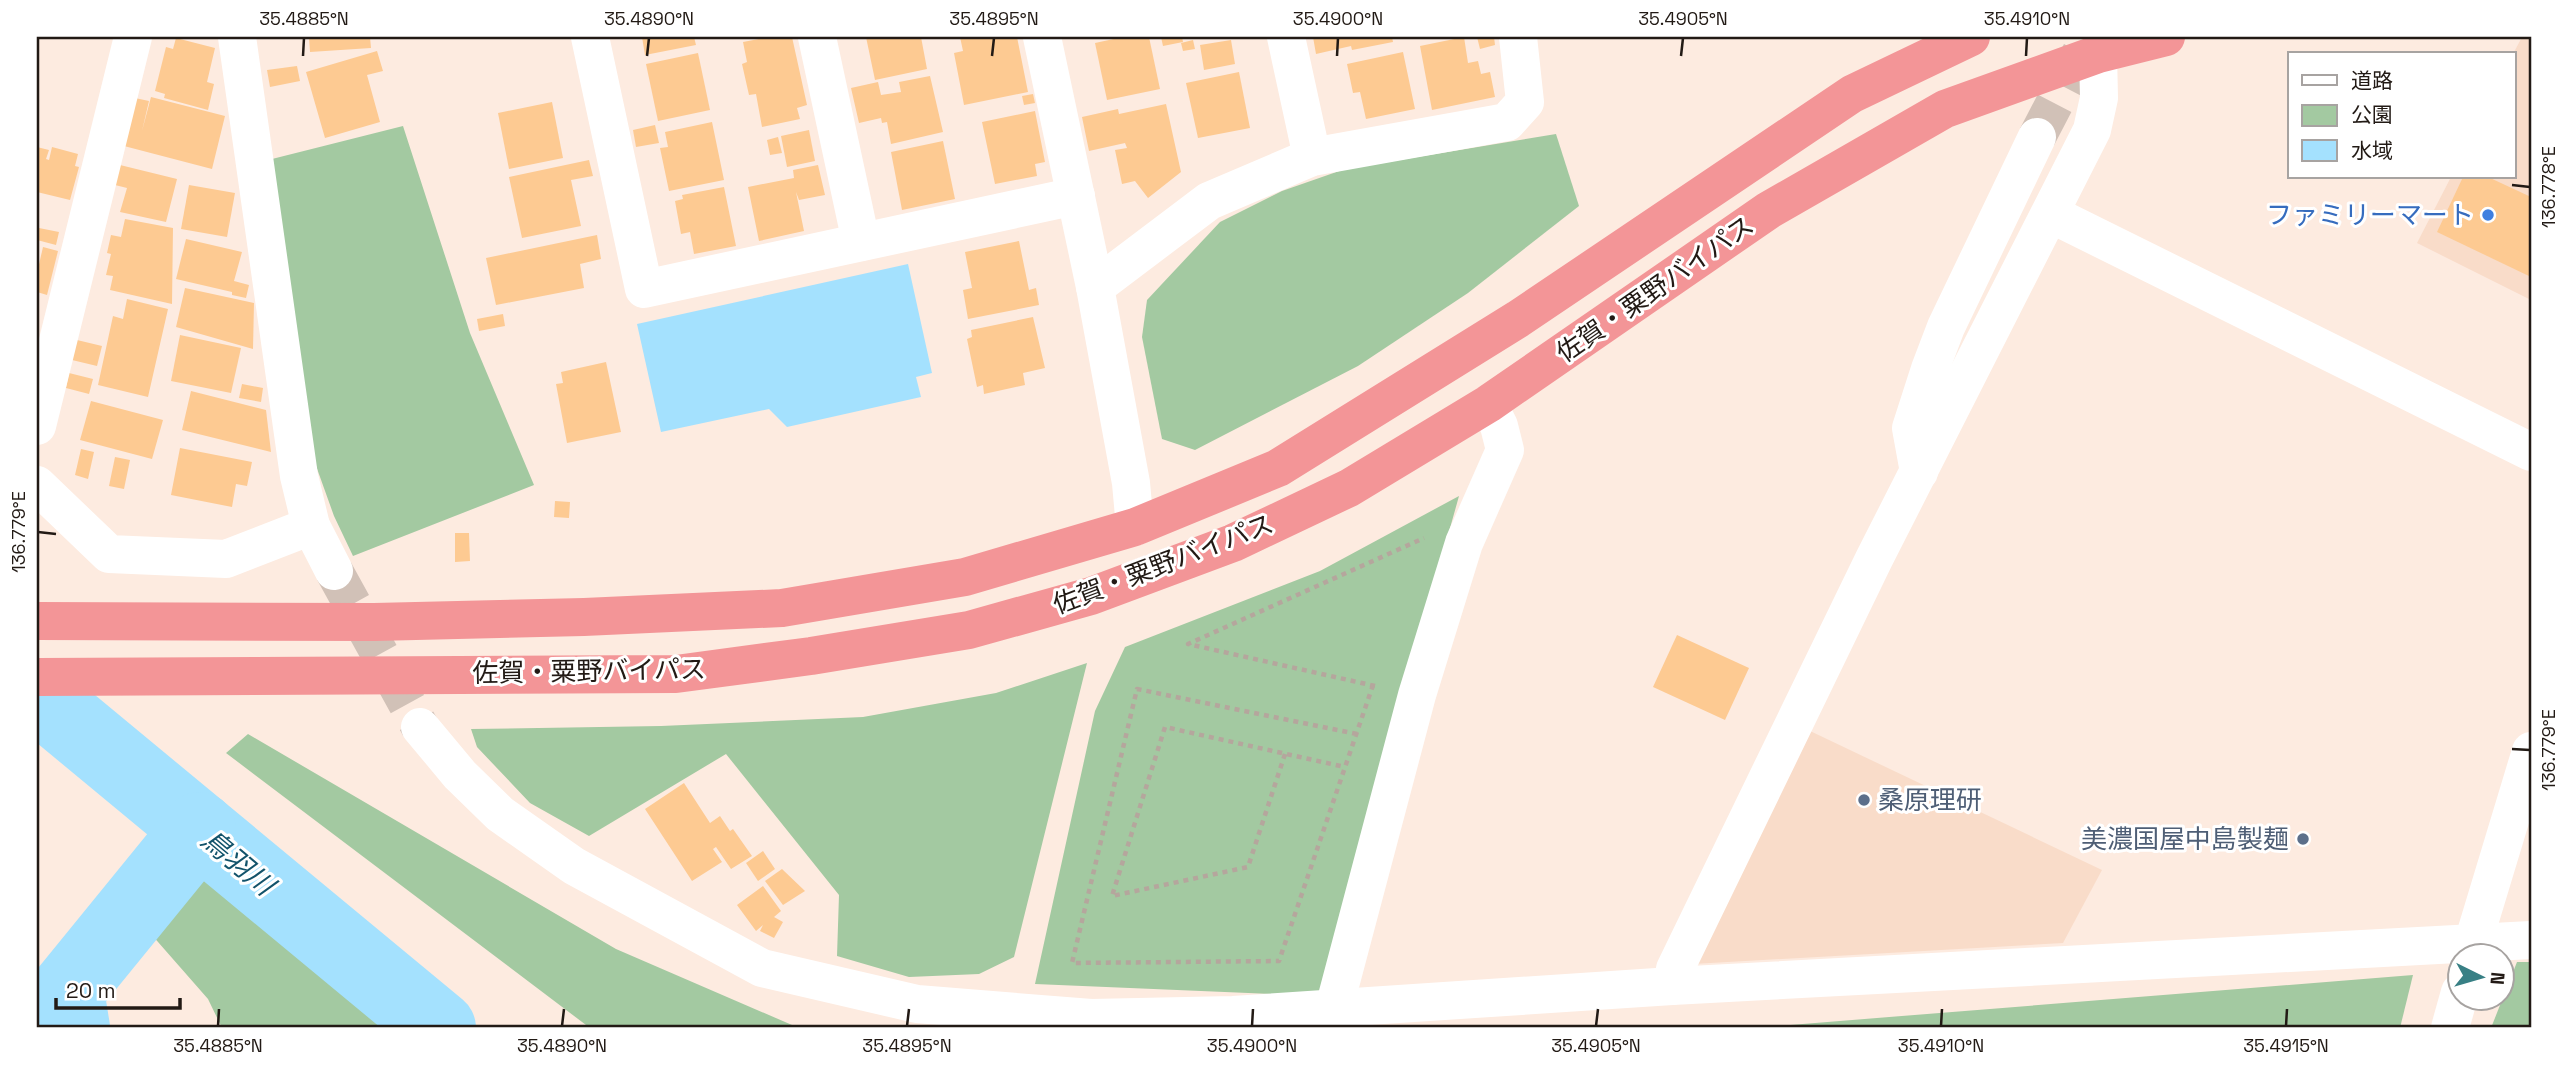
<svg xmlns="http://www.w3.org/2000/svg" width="2568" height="1065" viewBox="0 0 2568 1065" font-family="'Space Grotesk','Noto Sans JP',sans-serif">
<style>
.built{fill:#f9dcc9}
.green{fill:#a3c9a1}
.water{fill:#a4e1fe}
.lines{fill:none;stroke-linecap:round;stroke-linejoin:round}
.river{stroke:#a4e1fe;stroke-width:74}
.building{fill:#fdca92}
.minor-tunnel{stroke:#d1c1b7;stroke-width:38;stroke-dasharray:38 19;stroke-linecap:butt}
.path{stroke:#b5a69d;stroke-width:4.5;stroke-dasharray:5 5;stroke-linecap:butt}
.minor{stroke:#fff;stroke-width:38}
.highway{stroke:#f39597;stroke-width:38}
.ticks{fill:none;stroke:#221a15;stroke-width:2.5}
.shop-dot{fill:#3f7fe0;stroke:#fff;stroke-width:2.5}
.service-dot{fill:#5c6f8a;stroke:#fff;stroke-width:2.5}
.labels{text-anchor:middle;stroke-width:6;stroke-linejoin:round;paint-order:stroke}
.shop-label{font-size:26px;fill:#366cbe;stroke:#fff;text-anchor:end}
.street-label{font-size:26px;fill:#221a15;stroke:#fff}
.service-label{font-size:26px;fill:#4e5e75;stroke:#fff;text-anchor:start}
.water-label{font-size:28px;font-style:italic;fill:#12536b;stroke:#fff}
.neatline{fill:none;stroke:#221a15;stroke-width:2.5}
.ticks-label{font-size:18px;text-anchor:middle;fill:#221a15}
</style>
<rect width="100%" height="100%" fill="#fdebe0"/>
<g class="built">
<path d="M2522,37H2531V300L2417,243L2451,177H2514L2513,54Z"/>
<path d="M1808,730L2102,870L2063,943L1693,964Z"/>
</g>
<g class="green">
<path d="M403,126L470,333L534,485L353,556L334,516L315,463L272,159Z"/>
<path d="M1556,134L1579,206L1468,293L1358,366L1195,450L1162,439L1142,337L1147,300L1220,222L1282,191L1345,169Z"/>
<path d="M1459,496L1319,996L1035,984L1095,711L1125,647L1320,571Z"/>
<path d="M1087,663L1014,957L979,974L909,977L837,956L839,895L726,754L589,836L530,803L477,747L471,729L661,726L863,717L996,693Z"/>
<path d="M248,734L616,949L799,1028H590L226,753Z"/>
<path d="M199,876L415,1022L421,1028H222L208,999L151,934Z"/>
<path d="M2517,962H2531V1028H2491Z"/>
<path d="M2413,975L2400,1028H1752Z"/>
</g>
<path class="water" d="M908,264L932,373L916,377L921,397L787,427L769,409L661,432L637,324Z"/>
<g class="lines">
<g class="river">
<path d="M37,695L439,1028"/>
<path d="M73,1028L67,991L199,829"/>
</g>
</g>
<g class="building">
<path d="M309,37H370L371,48L310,52Z"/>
<path d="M642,37H694L696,45L645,55Z"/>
<path d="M770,37H792L807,105L797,108L800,119L762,127L756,94L749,95L742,64L747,62L743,42Z"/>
<path d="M866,37H921L927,69L875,80Z"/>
<path d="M960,37H1017L1028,92L964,105L954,53L963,51Z"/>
<path d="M1123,37H1149L1160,89L1107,100L1095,43Z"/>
<path d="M1161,37H1182L1183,42L1163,46Z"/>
<path d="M1313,37H1392L1393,42L1352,50L1351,46L1316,54Z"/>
<path d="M1464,37L1468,63L1478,61L1481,74L1490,72L1495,97L1432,110L1420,46Z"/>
<path d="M1477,37H1494L1495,45L1480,49Z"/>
<path d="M176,38L215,48L207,82L214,84L208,110L164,98L165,94L155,91L166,47L173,49Z"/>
<path d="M1193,40L1195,49L1183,51L1181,43Z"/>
<path d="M1231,40L1235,64L1204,70L1200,45Z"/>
<path d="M377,51L383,71L367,75L380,122L325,138L306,72Z"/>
<path d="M1403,52L1415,109L1366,119L1360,92L1353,93L1347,64Z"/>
<path d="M698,53L710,110L658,121L646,64Z"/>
<path d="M297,66L300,81L270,87L267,70Z"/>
<path d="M1239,72L1250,128L1198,138L1186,83Z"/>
<path d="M930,76L943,132L891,144L887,122L882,123L881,118L859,123L851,88L878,82L881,95L901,92L899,82Z"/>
<path d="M1033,94L1035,103L1024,105L1022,96Z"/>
<path d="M151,97L225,116L212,169L124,146L135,98L149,101L142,131Z"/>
<path d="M552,102L563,158L509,169L498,113Z"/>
<path d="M1166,104L1181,172L1148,198L1135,181L1122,184L1115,150L1127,148L1125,143L1089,151L1082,117L1118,109L1119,114Z"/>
<path d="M1035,111L1045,162L1035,164L1037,176L995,184L982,122Z"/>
<path d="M712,122L724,180L669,191L660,148L668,147L665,132Z"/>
<path d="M655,125L659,143L636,147L633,130Z"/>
<path d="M809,130L815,161L787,167L781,136Z"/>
<path d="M778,137L782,153L770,155L767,140Z"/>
<path d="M943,141L955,199L902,210L891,152Z"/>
<path d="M37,147L49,150L46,159L49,160L52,147L78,154L75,166L79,167L70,200L37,192Z"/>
<path d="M589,160L593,176L571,180L581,226L522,238L509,177Z"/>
<path d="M120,165L177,179L166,222L120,212L127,188L115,185Z"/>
<path d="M818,165L825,195L799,200L796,192L804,231L759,241L748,187L794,178L793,170Z"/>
<path d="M2463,177H2488L2531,197V277L2437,232Z"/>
<path d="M189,185L235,193L227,237L181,229Z"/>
<path d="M724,187L736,246L694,254L690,232L681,234L675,201L683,199L682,195Z"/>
<path d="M125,219L173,228L172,304L110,290L113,276L106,275L111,254L107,253L111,235L121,237Z"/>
<path d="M39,228L59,232L56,245L37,240Z"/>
<path d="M597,235L601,259L580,264L584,288L496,305L486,258Z"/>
<path d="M186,239L242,252L234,281L249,285L246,298L232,295V292L176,279Z"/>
<path d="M1019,241L1029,290L1036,288L1039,305L968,319L963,290L972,288L965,252Z"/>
<path d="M43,247L58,251L47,295L37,292V273Z"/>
<path d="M185,288L254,303L253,349L176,327Z"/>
<path d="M127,299L168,309L148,397L98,385L113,316L123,319Z"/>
<path d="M503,314L505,326L479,331L477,319Z"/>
<path d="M1033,317L1045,368L1023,373L1025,385L984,394L983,385L977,387L967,339L972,337L971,330Z"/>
<path d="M180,335L241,348L231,393L171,381Z"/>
<path d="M77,340L102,346L97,366L72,360Z"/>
<path d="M606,362L621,432L567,443L556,384L563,383L561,372Z"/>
<path d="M69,373L93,379L89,394L66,388Z"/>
<path d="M242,384L263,388L261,402L239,398Z"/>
<path d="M191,391L266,410L271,452L182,430Z"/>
<path d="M91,401L163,420L152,459L80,440Z"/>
<path d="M180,448L252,462L247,486L236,484L232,507L171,495Z"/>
<path d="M81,449L94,452L88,479L75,475Z"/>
<path d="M115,457L130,460L124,489L109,486Z"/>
<path d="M555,501L570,502L569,518L554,517Z"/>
<path d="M455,533H469L470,561L455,562Z"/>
<path d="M1677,635L1749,668L1725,720L1653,687Z"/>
<path d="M684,783L710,823L720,816L730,831L733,829L752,856L731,869L716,847L713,849L722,862L692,881L645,809Z"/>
<path d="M763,851L775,869L758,881L746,863Z"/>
<path d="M782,869L805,891L783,905L765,881Z"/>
<path d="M763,886L781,911L774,917L783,922L774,938L760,931L763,925L756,931L737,905Z"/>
</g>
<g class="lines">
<g class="minor-tunnel">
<path d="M2037,137L2089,37"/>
<path d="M334,571L420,727"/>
</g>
<g class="path">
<path d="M1375,686L1188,644L1424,538"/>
<path d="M1357,734L1137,689L1072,963L1279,961L1373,685"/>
<path d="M1285,754L1248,867L1112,896L1165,727L1345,767"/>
</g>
<g class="minor">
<path d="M237,37L299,476L311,526L334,571"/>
<path d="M590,37L644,289L1076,196"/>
<path d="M817,37L861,242"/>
<path d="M1042,37L1095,287"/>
<path d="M1286,37L1312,157"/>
<path d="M2051,214L2531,452"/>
<path d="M37,426L133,37"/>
<path d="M1919,472L1911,428L1930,369L1946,327L2037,137"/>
<path d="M37,485L109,554L226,559L311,526"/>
<path d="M1135,527L1131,483L1095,287L1209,201L1312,157L1507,122L1525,102L1518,37"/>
<path d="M420,727L460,775L500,814L574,866L762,968L917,1004L1091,1018L1233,1015L1672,986L2531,940"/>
<path d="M2469,956L2531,751"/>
<path d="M1672,986L1675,969L1874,559L2092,130L2099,98L2098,54"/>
<path d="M1334,1008L1417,695L1464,543L1505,450L1499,426L1488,404"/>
<path d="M2450,1028L2460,992"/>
</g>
<g class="highway">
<path d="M37,621L374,622L584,617L782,608L965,577L1135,527L1278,468L1518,319L1852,94L1971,37"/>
<path d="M37,677L676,674L811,656L969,630L1091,596L1233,543L1349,488L1488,404L1769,210L1945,109L2098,54L2166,37"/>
</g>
</g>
<path class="ticks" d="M303,56L304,38M647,56L649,38M992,56L994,38M1337,56L1338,38M1681,56L1683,38M2026,56L2027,38M2512,185L2530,187M38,532L56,534M2512,749L2530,750M218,1026L219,1009M562,1026L564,1009M907,1026L909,1009M1252,1026L1253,1009M1596,1026L1598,1009M1941,1026L1942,1009M2286,1026L2287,1009"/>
<circle class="shop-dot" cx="2488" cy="215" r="7"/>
<g class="service-dot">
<circle cx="1864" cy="800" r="7"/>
<circle cx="2303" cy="839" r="7"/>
</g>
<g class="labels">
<g class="shop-label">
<text x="2474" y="224">ファミリーマート</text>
</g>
<g class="street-label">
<text transform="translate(1655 289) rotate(-35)" y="9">佐賀・粟野バイパス</text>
<text transform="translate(1163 564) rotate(-21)" y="9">佐賀・粟野バイパス</text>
<text transform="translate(589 671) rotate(-1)" y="9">佐賀・粟野バイパス</text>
</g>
<g class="service-label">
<text x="1878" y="809">桑原理研</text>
<text x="2289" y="848" text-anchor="end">美濃国屋中島製麺</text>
</g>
<g class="water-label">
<text transform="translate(238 862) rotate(40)" y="10">鳥羽川</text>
</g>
</g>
<rect width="2568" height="1065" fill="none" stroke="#ffffff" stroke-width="77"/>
<rect x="2288" y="52" width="228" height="126" fill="#ffffff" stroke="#a7a3a1" stroke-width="2"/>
<rect x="2302" y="75" width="35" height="10" fill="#ffffff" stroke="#a7a3a1" stroke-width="2"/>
<text x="2351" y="88" font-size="21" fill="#221a15">道路</text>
<rect x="2302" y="105" width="35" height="21" fill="#a3c9a1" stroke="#a7a3a1" stroke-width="2"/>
<text x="2351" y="122" font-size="21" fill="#221a15">公園</text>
<rect x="2302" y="140" width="35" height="21" fill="#a4e1fe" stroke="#a7a3a1" stroke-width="2"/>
<text x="2351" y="158" font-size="21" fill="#221a15">水域</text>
<g transform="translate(2481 977) rotate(95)"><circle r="33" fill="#ffffff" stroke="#a7a3a1" stroke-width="2"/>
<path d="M0-5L12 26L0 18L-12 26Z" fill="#388085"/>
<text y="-10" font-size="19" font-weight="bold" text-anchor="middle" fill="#221a15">N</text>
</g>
<path d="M56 998v10h124v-10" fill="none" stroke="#221a15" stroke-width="3.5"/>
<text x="66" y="998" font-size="21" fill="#221a15" stroke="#ffffff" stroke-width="5" paint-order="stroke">20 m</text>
<rect x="38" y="38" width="2492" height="988" class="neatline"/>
<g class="ticks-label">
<text x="304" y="25">35.4885°N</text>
<text x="649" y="25">35.4890°N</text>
<text x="994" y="25">35.4895°N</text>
<text x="1338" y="25">35.4900°N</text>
<text x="1683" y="25">35.4905°N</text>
<text x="2027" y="25">35.4910°N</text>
<text transform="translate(2549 187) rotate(-90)" y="6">136.778°E</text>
<text transform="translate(19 532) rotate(-90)" y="6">136.779°E</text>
<text transform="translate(2549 750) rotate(-90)" y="6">136.779°E</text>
<text x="218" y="1052">35.4885°N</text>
<text x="562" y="1052">35.4890°N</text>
<text x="907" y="1052">35.4895°N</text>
<text x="1252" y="1052">35.4900°N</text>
<text x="1596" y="1052">35.4905°N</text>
<text x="1941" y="1052">35.4910°N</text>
<text x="2286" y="1052">35.4915°N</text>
</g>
</svg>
